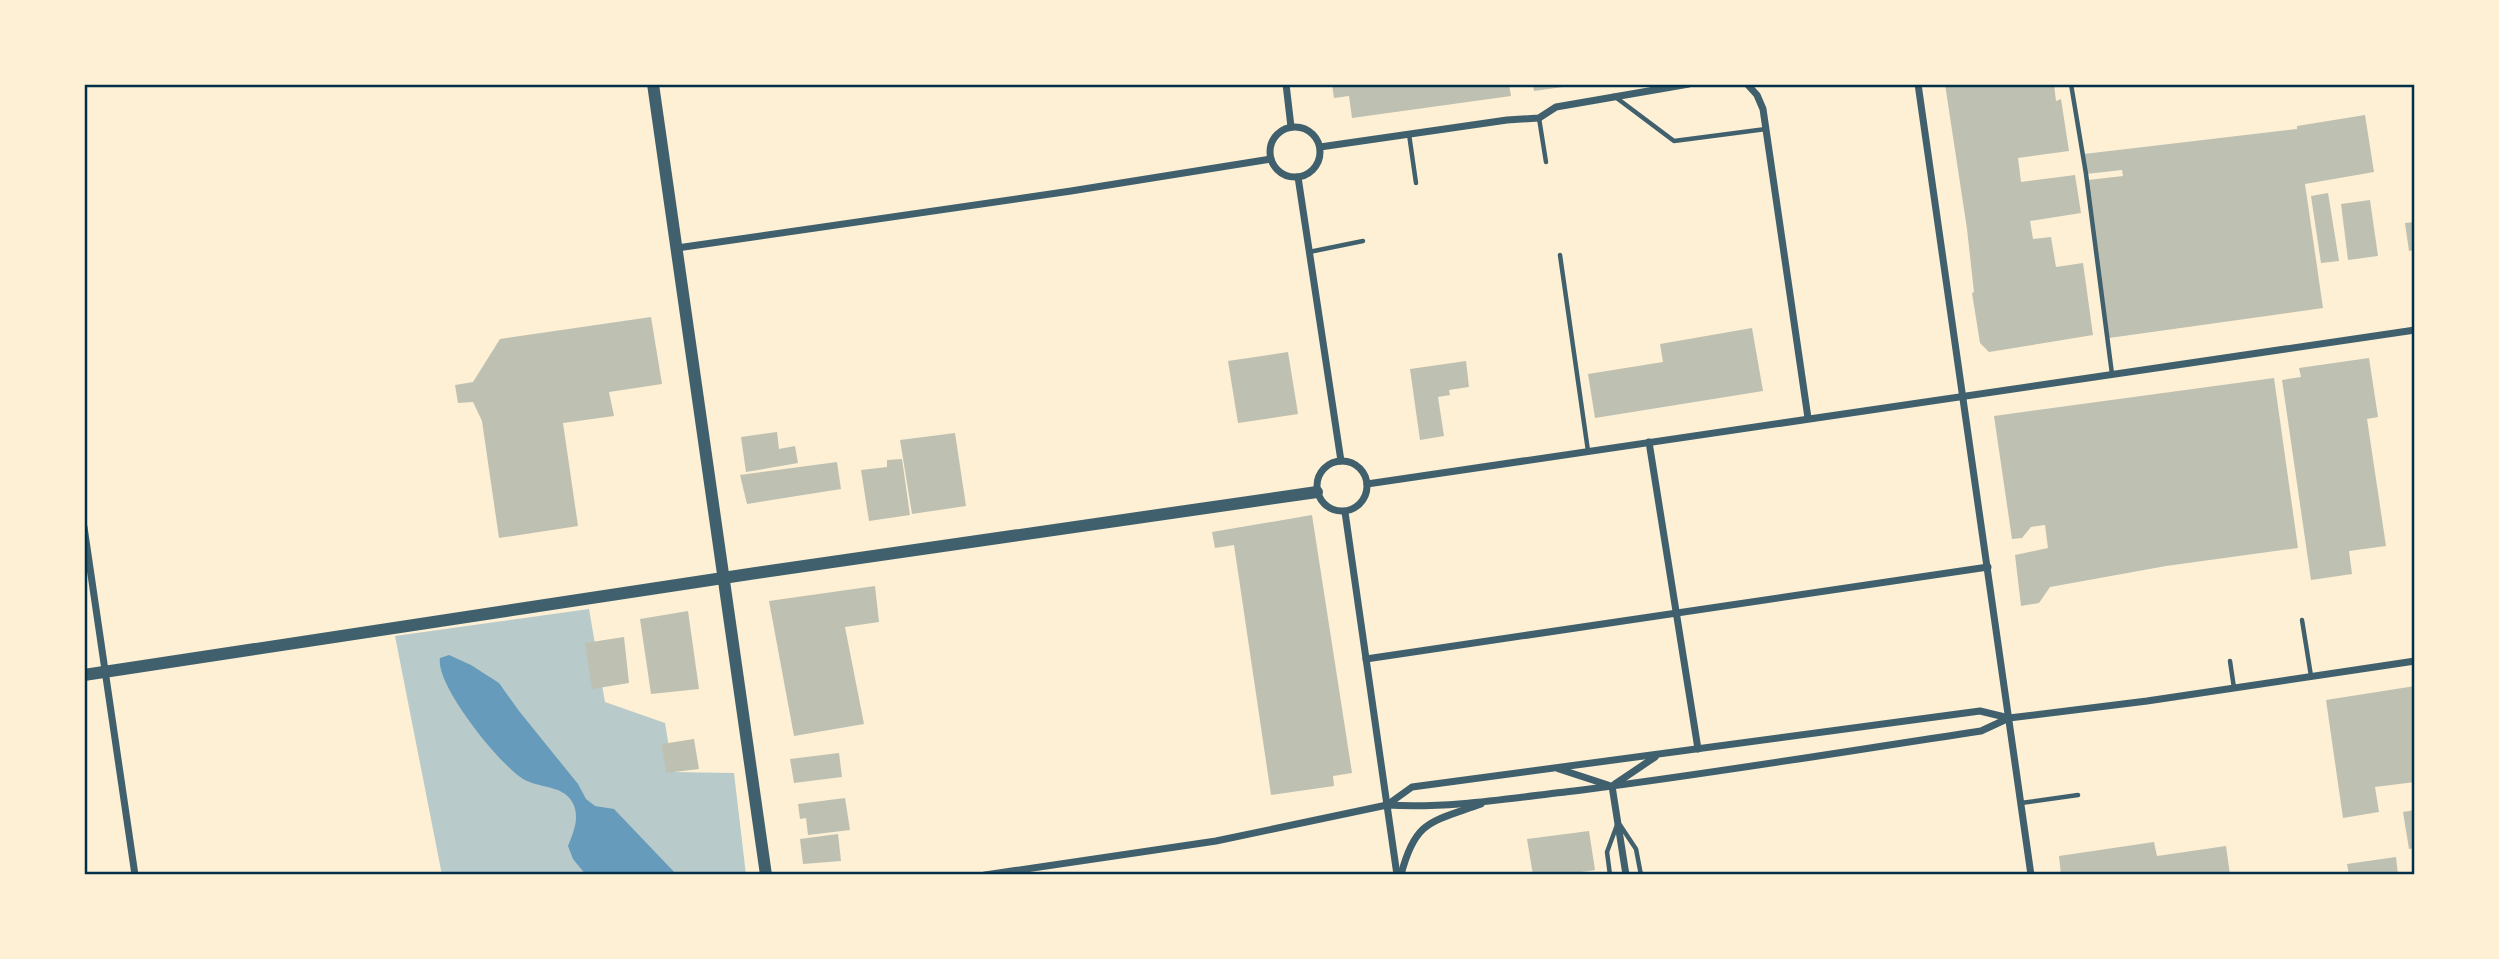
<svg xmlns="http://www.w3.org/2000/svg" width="2499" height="959" viewBox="0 0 2499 959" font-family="'Golos Text',sans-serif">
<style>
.green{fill:#b9caca}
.water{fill:#669bbc}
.building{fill:#bec0b2}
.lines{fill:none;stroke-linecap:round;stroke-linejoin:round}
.service{stroke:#3f606c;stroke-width:4.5}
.minor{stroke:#3f606c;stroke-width:7}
.tertiary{stroke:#3f606c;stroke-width:12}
.neatline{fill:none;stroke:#003049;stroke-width:2.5}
</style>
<rect width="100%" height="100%" fill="#fdf0d5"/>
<path class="green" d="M589,609L605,702L665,723L673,772L734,773L746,875H442L395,636Z"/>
<path class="water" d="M449,655L471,665L499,683L519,711L578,784L586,799L595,806L614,809L677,875H586L573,859L568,846C574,831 581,815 571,800C561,785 538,788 523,779C500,765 435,685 440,658Z"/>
<g class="building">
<path d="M1332,84H1509L1511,96L1352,118L1349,96L1334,98Z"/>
<path d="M1533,84H1563V87L1534,91Z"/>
<path d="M1945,84H2054L2056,101L2061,99L2069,151L2018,158L2021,182L2075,175L2081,213L2030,221L2033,239L2051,237L2056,267L2083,263L2093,335L1989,352L1980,343L1972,293L1974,292L1967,229Z"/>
<path d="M2365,115L2374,172L2305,184L2323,308L2109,338L2088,180L2123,176L2122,170L2086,174L2084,154L2297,129V126Z"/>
<path d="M2328,193L2339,261L2321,263L2311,196Z"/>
<path d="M2370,200L2378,256L2348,260L2341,204Z"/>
<path d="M2415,222V250L2409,251L2405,223Z"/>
<path d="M651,317L662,384L609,392L614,416L563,423L578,526L499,538L482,421L473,402L458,403L455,385L473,382L500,339Z"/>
<path d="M1752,328L1763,391L1595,418L1588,374L1663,362L1660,344Z"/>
<path d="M1288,352L1298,414L1238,423L1228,361Z"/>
<path d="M2369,358L2378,417L2367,419L2386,546L2349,551L2352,574L2311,580L2282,380L2301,377L2299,368Z"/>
<path d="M1466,361L1469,387L1449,390L1450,395L1438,397L1444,436L1420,440L1410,369Z"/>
<path d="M2274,378L2298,548L2166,566L2050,587L2039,603L2021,606L2015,555L2048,548L2045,525L2031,527L2022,538L2012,539L1994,416Z"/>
<path d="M777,432L779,449L795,446L798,463L746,472L741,437Z"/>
<path d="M955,433L966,506L912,514L900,440Z"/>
<path d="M902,459L910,515L869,521L861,470L887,467V460Z"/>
<path d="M837,462L841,489L747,504L740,475Z"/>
<path d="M1312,515L1352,773L1333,776L1334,786L1271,795L1234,545L1215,548L1212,532Z"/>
<path d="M875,586L879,622L845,627L864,724L794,736L769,601Z"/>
<path d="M688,611L699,689L651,694L640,619Z"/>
<path d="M624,637L629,683L592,689L585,643Z"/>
<path d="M2415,686V782L2375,787L2379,812L2343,818L2326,700Z"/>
<path d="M694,739L699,769L666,773L662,744Z"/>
<path d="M839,753L842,777L794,783L790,759Z"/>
<path d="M845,798L850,830L808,835L806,818L800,819L798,804Z"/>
<path d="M2415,810V848L2409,849L2403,812Z"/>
<path d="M1589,831L1595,870L1560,875H1533L1527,839Z"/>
<path d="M838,834L841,861L803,864L800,839Z"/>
<path d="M2154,842L2157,856L2226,846L2230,875H2061L2059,856Z"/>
<path d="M2396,857L2398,875H2349L2347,864Z"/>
</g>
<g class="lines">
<g class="service">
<path d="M2071,84L2086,174L2112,374"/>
<path d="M1614,96L1674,141L1766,129"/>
<path d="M1539,118L1546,162"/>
<path d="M1409,134L1416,183"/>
<path d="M1309,252L1363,241"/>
<path d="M1560,255L1588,451"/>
<path d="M2302,620L2311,676"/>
<path d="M2230,661L2234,688"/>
<path d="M2021,803L2078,795"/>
<path d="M1620,825L1636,849L1641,875"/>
<path d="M1610,875L1607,852L1617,825"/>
</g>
<g class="minor">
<path d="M1286,84L1291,127"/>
<path d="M1747,84L1757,95L1763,109L1808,418"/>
<path d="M1918,84L2031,875"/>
<circle cx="1295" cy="152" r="25"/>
<path d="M1320,147L1507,120L1539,118L1556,107L1689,84"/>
<path d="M1298,177L1341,461"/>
<path d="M677,248L1071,191L1271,159"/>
<path d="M1649,442L1698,749"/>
<circle cx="1342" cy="486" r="25"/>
<path d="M1367,484L2415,330"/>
<path d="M1345,512L1397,875"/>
<path d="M84,527L135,875"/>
<path d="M1366,659L1988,567"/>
<path d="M1559,769L1608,785"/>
<path d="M1615,784L1655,757"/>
<path d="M1612,786L1626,875"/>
<path d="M1387,805L1412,787L1980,711L2009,718"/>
<path d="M985,875L1216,841L1387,805C1451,809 1518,797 1582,790C1715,773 1848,751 1981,731L2009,718L2147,701L2415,661"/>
<path d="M1401,875C1415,820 1431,822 1481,804"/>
</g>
<g class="tertiary">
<path d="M653,84L766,875"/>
<path d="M84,675L756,573L1317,492"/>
</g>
</g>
<rect width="2499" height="959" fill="none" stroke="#fdf0d5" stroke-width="172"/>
<rect x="86" y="86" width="2327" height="787" class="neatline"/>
</svg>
